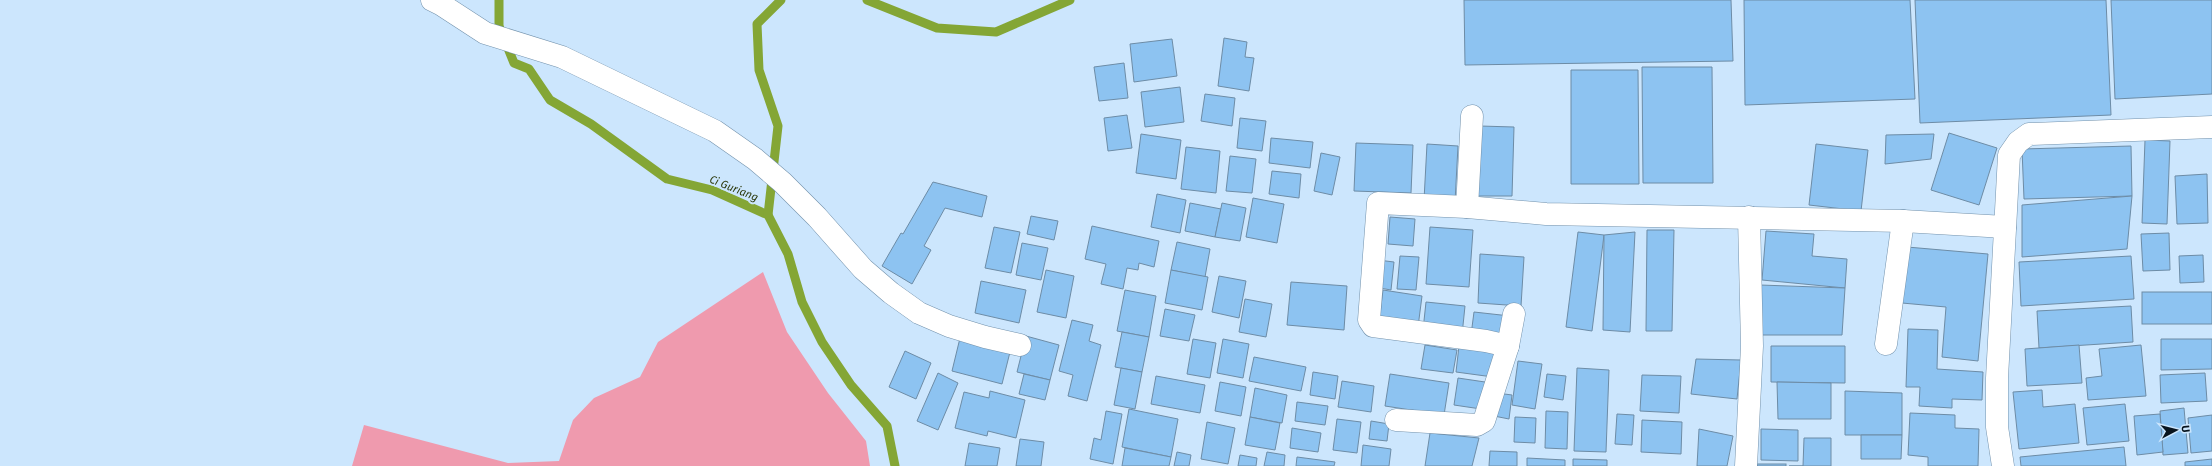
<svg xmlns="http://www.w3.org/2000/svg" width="2212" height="466" viewBox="0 0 2212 466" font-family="'Fira Sans',sans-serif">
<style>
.green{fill:#ef9aae}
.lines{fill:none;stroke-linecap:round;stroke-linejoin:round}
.stream{stroke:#84a635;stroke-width:9}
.building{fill:#8dc3f1;stroke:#6d8ca6}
.street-casing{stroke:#7392ac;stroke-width:23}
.street{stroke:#fff;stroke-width:22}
.labels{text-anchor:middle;stroke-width:4;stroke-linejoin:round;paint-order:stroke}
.water-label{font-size:11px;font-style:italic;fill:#2b380a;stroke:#cce6fd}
</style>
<rect width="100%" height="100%" fill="#cce6fd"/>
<path class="green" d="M763,272L787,332L828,393L866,441L870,466H352L364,425L508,463L559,461L573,420L594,398L640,377L658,342Z"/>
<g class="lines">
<g class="stream">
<path d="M499,0V26L514,63L529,69L550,100L591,124L667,179L712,190L768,215L788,254L802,302L822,342L851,385L887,426L895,466"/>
<path d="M867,0L937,28L996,32L1070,0"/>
<path d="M768,215L778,126L759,70L757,24L781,0"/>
</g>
</g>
<g class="building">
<path d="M1464,0H1731L1733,61L1465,65Z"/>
<path d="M1744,0H1910L1915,99L1745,105Z"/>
<path d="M1915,0H2106L2111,115L1920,123Z"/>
<path d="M2111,0H2212V94L2115,99Z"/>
<path d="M1224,38L1247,42L1245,57L1254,58L1249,91L1218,86Z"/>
<path d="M1172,39L1177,76L1134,82L1130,44Z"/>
<path d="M1124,63L1128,98L1099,101L1094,67Z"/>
<path d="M1642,67H1712L1713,183H1643Z"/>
<path d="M1571,70H1638L1639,184H1571Z"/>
<path d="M1180,87L1184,122L1145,127L1141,92Z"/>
<path d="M1205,94L1235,98L1232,126L1201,121Z"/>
<path d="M1127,115L1132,148L1108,151L1104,118Z"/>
<path d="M1240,118L1266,121L1262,151L1237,148Z"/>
<path d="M1480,126L1514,127L1512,196H1478Z"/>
<path d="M1949,133L1997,148L1979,205L1931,190Z"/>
<path d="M1141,134L1181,140L1176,179L1136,173Z"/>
<path d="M1934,134L1931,159L1885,164L1886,135Z"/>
<path d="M1271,138L1313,142L1310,168L1269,163Z"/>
<path d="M2145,140L2170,141L2167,224L2142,223Z"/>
<path d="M1356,143L1413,145L1411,193L1354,191Z"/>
<path d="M1427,144L1458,146L1455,202L1424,200Z"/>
<path d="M1816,144L1868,150L1861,211L1809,205Z"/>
<path d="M2131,146L2132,196L2024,199L2022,149Z"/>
<path d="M1186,147L1220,151L1216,193L1181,189Z"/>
<path d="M1321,153L1340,157L1332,195L1314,191Z"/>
<path d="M1230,156L1256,159L1252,193L1226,191Z"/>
<path d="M1272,171L1301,174L1299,198L1269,194Z"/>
<path d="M2207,174L2208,223L2177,224L2175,176Z"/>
<path d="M933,182L987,196L982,217L945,208L924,246L931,250L912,284L882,266L901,233L903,234Z"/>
<path d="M1157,194L1186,200L1180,233L1151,227Z"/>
<path d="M2132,196L2127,249L2022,257V205Z"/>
<path d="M1253,198L1284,204L1277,243L1246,237Z"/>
<path d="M1190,203L1221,209L1215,237L1185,231Z"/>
<path d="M1222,203L1246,208L1240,241L1215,237Z"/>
<path d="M1031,216L1058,221L1054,240L1027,234Z"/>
<path d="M1390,217L1415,219L1413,246L1388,244Z"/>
<path d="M1092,226L1159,241L1154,267L1139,263L1138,270L1127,268L1123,289L1101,284L1106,264L1085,259Z"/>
<path d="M994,227L1020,232L1011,273L985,268Z"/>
<path d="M1430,227L1473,230L1469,287L1426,284Z"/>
<path d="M1647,230H1674L1672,331H1646Z"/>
<path d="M1766,231L1814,234L1812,256L1847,259L1845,288L1762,280Z"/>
<path d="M1578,232L1604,235L1592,331L1566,327Z"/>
<path d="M1635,232L1630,332L1603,330L1604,235Z"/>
<path d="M2169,233L2170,270L2143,271L2141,234Z"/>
<path d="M1177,242L1210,249L1205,277L1171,270Z"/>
<path d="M1022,243L1048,248L1041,280L1016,275Z"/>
<path d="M1907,247L1988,254L1978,361L1942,357L1946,307L1902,303Z"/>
<path d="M1480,254L1524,257L1521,306L1478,303Z"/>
<path d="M2203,255L2204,282L2180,283L2179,256Z"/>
<path d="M1400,256L1419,257L1416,290L1397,289Z"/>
<path d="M2131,256L2134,299L2021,306L2019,262Z"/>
<path d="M1378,260L1394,262L1391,290L1374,287Z"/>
<path d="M1046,270L1074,276L1066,318L1037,312Z"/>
<path d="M1171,270L1208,277L1202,310L1165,303Z"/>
<path d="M1219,276L1246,281L1239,318L1212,312Z"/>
<path d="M981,281L1026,290L1019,323L975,313Z"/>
<path d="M1291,282L1347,286L1344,330L1287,325Z"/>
<path d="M1760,285L1845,288L1842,335H1762Z"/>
<path d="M1125,290L1156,296L1149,337L1117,331Z"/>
<path d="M1383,290L1422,296L1418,327L1379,322Z"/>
<rect x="2142" y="292" width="70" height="32"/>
<path d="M1245,299L1272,304L1266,337L1239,332Z"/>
<path d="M1426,302L1465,306L1462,335L1423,330Z"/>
<path d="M2131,306L2133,342L2039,348L2037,311Z"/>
<path d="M1165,309L1195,315L1189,341L1160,336Z"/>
<path d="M1474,312L1510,316L1507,339L1471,335Z"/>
<path d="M1072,320L1093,325L1089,341L1101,345L1087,401L1068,396L1073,375L1059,371Z"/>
<path d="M1908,329L1938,330L1937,369L1983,372L1982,400L1952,399V408L1919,406L1920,387H1906Z"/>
<path d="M1122,332L1149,337L1142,372L1115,367Z"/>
<path d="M1026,336L1059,345L1050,380L1017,372Z"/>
<path d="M960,338L1010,352L1002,384L952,371Z"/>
<path d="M1193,339L1216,343L1210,378L1187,374Z"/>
<path d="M1223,339L1249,344L1243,378L1217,373Z"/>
<path d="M2161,339H2212V369L2161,370Z"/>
<path d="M1425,345L1457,350L1453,373L1421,369Z"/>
<path d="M2079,345L2082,383L2027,386L2025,349Z"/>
<path d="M2141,345L2146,396L2088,400L2086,378L2102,376L2099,349Z"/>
<path d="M1459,346L1496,351L1493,377L1456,372Z"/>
<path d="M1771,346H1845V383L1771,382Z"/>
<path d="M905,351L931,363L916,399L889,387Z"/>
<path d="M1254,357L1306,367L1301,391L1249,381Z"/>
<path d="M1696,359L1741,360L1737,399L1691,394Z"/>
<path d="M1518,361L1542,364L1535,409L1512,405Z"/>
<path d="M1121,368L1142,372L1135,409L1114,405Z"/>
<path d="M1577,368L1609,370L1606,452L1574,451Z"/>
<path d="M1313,372L1338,376L1335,399L1310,395Z"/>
<path d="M938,373L958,383L938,430L917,421Z"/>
<path d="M2205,373L2207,401L2161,403L2160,375Z"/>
<path d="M1024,374L1050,380L1045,400L1019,394Z"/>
<path d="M1390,374L1449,383L1444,415L1385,406Z"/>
<path d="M1547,374L1566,376L1563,400L1544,397Z"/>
<path d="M1642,375L1681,376L1679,413L1640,411Z"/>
<path d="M1156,376L1205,385L1200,413L1151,404Z"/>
<path d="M1458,378L1485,382L1481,409L1454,405Z"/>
<path d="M1342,381L1374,386L1371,412L1338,407Z"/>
<path d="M1220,382L1246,387L1241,416L1215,411Z"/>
<path d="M1777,382L1831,383V419H1778Z"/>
<path d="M1255,388L1287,395L1282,423L1250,417Z"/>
<path d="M2042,390L2043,407L2075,404L2079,443L2019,449L2013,392Z"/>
<path d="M990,391L1025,400L1016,438L988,431L987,436L955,428L964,392L989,398Z"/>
<path d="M1845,391L1902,393V435H1845Z"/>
<path d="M1497,393L1512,395L1509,419L1494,416Z"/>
<path d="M1297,402L1328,406L1325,425L1295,421Z"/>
<path d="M2125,404L2129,441L2087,445L2083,408Z"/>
<path d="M2184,408L2188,453L2163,455L2160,411Z"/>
<path d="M1129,409L1178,419L1171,457L1122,447Z"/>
<path d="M1106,411L1122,414L1113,464L1090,459L1094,438L1101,440Z"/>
<path d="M1546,411L1568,412L1567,449L1545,448Z"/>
<path d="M1910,413L1955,415V428L1979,429L1978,466H1928V457L1908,455Z"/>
<path d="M1617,414L1634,415L1632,445L1615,444Z"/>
<path d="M2160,414L2163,452L2137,455L2134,416Z"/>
<path d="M2212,415V451L2191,453L2188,418Z"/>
<path d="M1250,417L1280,423L1275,450L1245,445Z"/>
<path d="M1515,417L1536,418L1535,443L1514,442Z"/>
<path d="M1337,419L1361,422L1357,453L1333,450Z"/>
<path d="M1642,420L1682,422L1681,454L1641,452Z"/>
<path d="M1371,421L1389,424L1387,441L1369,439Z"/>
<path d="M1207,422L1235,428L1228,464L1201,459Z"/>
<path d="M1292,428L1321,433L1318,452L1290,448Z"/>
<path d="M1699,429L1733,436L1727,466H1697Z"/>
<path d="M1761,429L1798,430V461L1761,460Z"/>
<path d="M1430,433L1479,438L1472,466H1425Z"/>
<path d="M1861,435H1902L1901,459H1861Z"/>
<path d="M1804,438H1831V466H1789H1803Z"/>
<path d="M1020,439L1044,442L1041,466H1016Z"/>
<path d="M969,443L1000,448L997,466H965Z"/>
<path d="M1363,445L1391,449L1389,466H1361Z"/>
<path d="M2124,447L2126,466H2021L2020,457Z"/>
<path d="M1125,448L1171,457L1169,466H1122Z"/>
<path d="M1490,451L1517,452V466H1489Z"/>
<path d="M1177,452L1191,455L1189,466H1174Z"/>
<path d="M1267,452L1285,455L1284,466H1264Z"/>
<path d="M1240,455L1257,458L1256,466H1238Z"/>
<path d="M1297,457L1335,462L1334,466H1296Z"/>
<path d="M1527,458L1565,460V466H1527Z"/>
<path d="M1573,459L1607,460V466H1573Z"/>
<path d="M2212,459V466H2185V462Z"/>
<rect x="1757" y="464" width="29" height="2"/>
</g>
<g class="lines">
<g class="street-casing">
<g id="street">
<path d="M432,0L442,5L485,33L562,57L715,131L755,159L782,182L817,217L863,269L891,293L919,313L949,326L985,337L1020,345"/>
<path d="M1467,207L1472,116"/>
<path d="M1886,344L1903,221"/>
<path d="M1508,346L1486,341L1373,326L1369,320L1378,203L1467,207L1546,214L1903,221L2005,227"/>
<path d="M1396,420L1477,425L1484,421L1508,346L1514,314"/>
<path d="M1746,466L1752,346L1749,217"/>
<path d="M2003,466L1997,427V378L2009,155L2018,142L2029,134L2212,127"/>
</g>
</g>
<use href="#street" class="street"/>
</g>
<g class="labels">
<g class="water-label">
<text transform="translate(734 188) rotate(22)" y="4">Ci Guriang</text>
</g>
</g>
<g transform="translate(2176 430) rotate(83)" stroke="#cce6fd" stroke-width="3" paint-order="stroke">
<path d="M0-3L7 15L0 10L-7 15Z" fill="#08141e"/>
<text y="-6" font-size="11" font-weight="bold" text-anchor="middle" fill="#08141e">U</text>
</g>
</svg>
